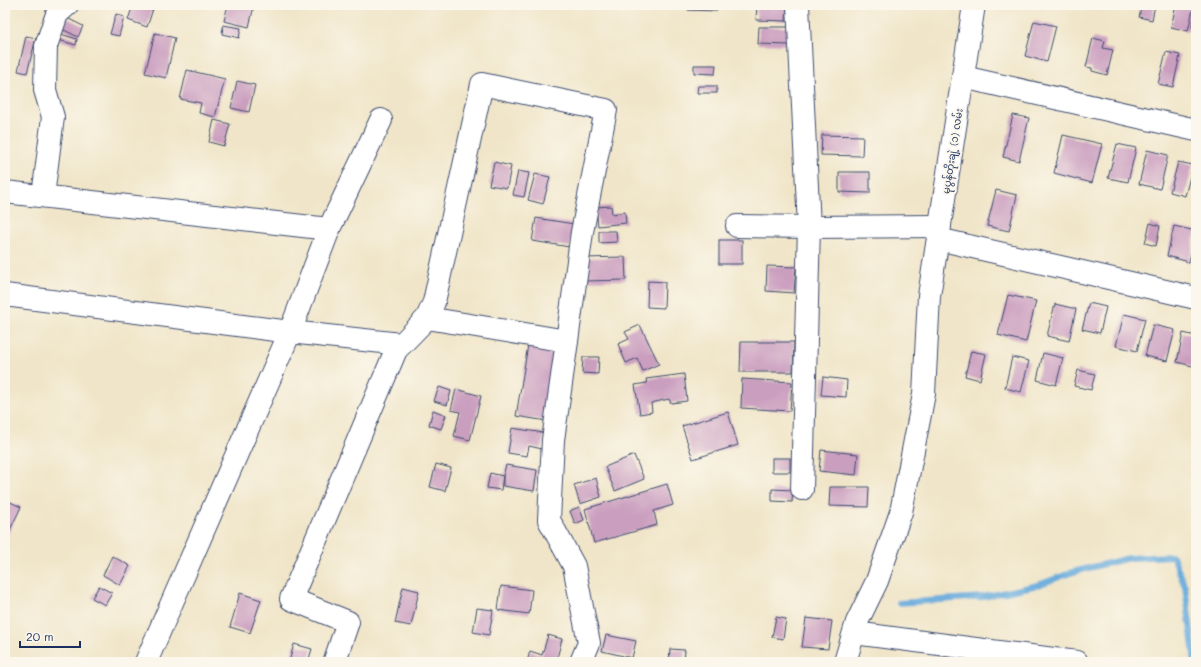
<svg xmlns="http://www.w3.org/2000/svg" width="1201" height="667" viewBox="0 0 1201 667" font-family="Mali,'Noto Sans Myanmar',sans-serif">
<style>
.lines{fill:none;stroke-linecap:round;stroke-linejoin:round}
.stream{stroke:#67abdc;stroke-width:6}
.building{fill:#ca9ebf}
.street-casing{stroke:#3b4a6e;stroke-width:24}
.street{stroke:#fff;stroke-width:22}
.labels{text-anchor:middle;stroke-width:4;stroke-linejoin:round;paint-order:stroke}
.street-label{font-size:10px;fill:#1b2f5e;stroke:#fbf7ec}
</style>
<rect width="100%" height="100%" fill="#fbf7ec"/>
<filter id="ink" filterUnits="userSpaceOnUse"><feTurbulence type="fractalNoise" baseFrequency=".025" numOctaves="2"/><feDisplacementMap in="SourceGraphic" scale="8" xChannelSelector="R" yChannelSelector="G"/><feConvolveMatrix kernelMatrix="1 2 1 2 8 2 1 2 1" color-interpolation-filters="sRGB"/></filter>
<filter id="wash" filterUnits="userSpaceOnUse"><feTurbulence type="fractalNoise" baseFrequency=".012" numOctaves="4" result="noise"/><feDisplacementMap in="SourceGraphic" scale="16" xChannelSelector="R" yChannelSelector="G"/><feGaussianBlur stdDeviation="0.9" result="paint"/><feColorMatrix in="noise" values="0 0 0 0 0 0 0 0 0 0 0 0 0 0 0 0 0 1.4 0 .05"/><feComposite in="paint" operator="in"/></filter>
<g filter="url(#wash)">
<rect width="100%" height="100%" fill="#f0e5c8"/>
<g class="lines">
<path class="stream" d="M899,603L983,597L1038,585L1073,572L1129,558L1173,556L1185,587L1195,662"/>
</g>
<g id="blocks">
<g class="building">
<path d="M133,5H141L153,9L147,27L128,20Z"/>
<path d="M228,5L254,6L249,27L224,21Z"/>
<path d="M688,5H718L717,11L688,10Z"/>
<path d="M757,5H787L786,21L756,20Z"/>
<path d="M1142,5H1155L1152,20L1139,17Z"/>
<path d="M1176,5H1194L1188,31L1171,27Z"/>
<path d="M116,14L124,17L119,36L110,34Z"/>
<path d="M1195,14H1196V27H1192Z"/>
<path d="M67,18L83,26L78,37L62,29Z"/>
<path d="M1034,21L1056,26L1047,62L1025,56Z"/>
<path d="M223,25L241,28L239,38L222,34Z"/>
<path d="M759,27H790L789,45L758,44Z"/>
<path d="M57,33L77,39L76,45L55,39Z"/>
<path d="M155,33L175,38L166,78L145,73Z"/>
<path d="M26,36L36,38L27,73L18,71Z"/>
<path d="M1093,38L1105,41L1103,48L1113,50L1107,75L1092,71V68L1086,67Z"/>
<path d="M1166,52L1180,55L1173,87L1158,84Z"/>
<path d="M694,65H716L715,74L694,73Z"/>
<path d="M187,70L225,79L215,117L199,113L201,103L180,99Z"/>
<path d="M237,81L255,85L249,112L231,108Z"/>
<path d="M698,86H717V93H697Z"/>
<path d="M1013,115L1029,118L1019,161L1003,157Z"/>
<path d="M214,120L230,124L224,146L209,142Z"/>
<path d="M822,135L863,136L862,156L821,155Z"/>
<path d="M1063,135L1102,144L1092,183L1054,173Z"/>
<path d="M1117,144L1136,148L1128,182L1108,178Z"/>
<path d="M1147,150L1168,155L1160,189L1139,184Z"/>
<path d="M494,162L511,166L507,188L489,185Z"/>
<path d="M1178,162L1193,165L1185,196L1170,192Z"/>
<path d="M518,171L529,173L524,197L513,195Z"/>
<path d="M839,172H870V193L839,192Z"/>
<path d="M535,174L550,177L543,204L528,200Z"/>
<path d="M996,190L1017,195L1009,231L987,226Z"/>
<path d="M611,206L612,214L625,212L626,223L598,226L596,207Z"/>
<path d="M536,218L574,224L570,247L532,241Z"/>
<path d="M1150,223L1160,226L1156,246L1145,243Z"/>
<path d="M1174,226L1196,231L1189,262L1167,256Z"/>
<path d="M599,231H616L617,242L599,243Z"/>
<rect x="719" y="240" width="23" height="24"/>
<path d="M625,257L626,280L585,281L584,258Z"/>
<path d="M767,266L796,267L794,293L766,291Z"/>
<path d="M648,281L665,282L664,308L647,307Z"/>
<path d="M1008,295L1036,301L1026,342L998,335Z"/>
<path d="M1089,303L1106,307L1100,333L1082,329Z"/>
<path d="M1055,304L1076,309L1069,341L1047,336Z"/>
<path d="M1124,314L1145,319L1137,351L1116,346Z"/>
<path d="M640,325L659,364L643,371L637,358L626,363L618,344L629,339L625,332Z"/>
<path d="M1153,325L1175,330L1167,361L1145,356Z"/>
<path d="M1183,333L1196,336V367L1177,362Z"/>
<path d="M741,342H794L793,372H740Z"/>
<path d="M528,345L560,349L547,421L516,416Z"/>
<path d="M971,351L986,354L980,380L965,376Z"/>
<path d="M1043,353L1063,358L1056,385L1037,380Z"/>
<path d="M583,357H599L598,374L582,373Z"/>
<path d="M1012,357L1029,361L1021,392L1005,388Z"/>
<path d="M1078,370L1095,374L1091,390L1074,386Z"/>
<path d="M684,374L687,401L671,403L669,399L651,403L652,412L640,414L635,385L647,383L646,379Z"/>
<path d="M823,377L847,380L846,397L821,395Z"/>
<path d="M742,379L792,382L790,411L741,408Z"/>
<path d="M439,387L451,391L447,405L434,401Z"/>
<path d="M456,389L481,396L470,440L454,436L460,412L451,410Z"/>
<path d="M433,410L446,415L441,429L429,425Z"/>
<path d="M728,412L738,445L693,459L682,426Z"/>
<path d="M512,428L544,433L542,449L529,446L527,456L508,453Z"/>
<path d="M821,450L858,454L856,475L819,471Z"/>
<path d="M634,455L644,479L615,491L605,467Z"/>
<rect x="772" y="458" width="18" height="14"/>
<path d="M436,464L451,468L445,491L430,487Z"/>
<path d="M506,465L537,470L534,491L503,486V476L501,490L487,488L490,473L503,476Z"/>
<path d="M596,478L601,497L580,504L574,485Z"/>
<path d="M667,484L673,505L654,511L657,525L594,543L585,509Z"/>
<path d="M830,487H869L868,507L829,506Z"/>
<path d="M772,489L793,490L792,502L772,501Z"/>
<path d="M6,500L21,507L5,540V501Z"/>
<path d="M579,507L584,520L575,524L570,511Z"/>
<path d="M112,556L130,566L120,585L103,575Z"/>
<path d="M99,586L112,593L105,605L92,598Z"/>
<path d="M501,586L532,590L529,614L498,610Z"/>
<path d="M403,587L419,591L411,626L395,623Z"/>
<path d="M240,593L261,600L250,633L230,627Z"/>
<path d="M477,608L493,610L489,635L473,632Z"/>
<path d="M776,617L786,619L783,639L772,637Z"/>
<path d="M806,618L832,621L828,649L802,647Z"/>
<path d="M548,635L562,639L556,662H527L530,651L542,655Z"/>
<path d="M606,635L636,641L632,658L602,651Z"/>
<path d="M294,644L312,649L308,662H289Z"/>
<path d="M670,649L685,650L684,662H669Z"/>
</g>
</g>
</g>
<g filter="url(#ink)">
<use href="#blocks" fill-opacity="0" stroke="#3b4a6e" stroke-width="1"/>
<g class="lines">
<g class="street-casing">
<g id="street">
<path d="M798,5L809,227L802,489"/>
<path d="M963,77L1196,130"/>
<path d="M5,192L329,229"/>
<path d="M43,196L53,117L45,90L46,46L57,14L67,5"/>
<path d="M737,226L809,227L940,226"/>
<path d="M938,239L1196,298"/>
<path d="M5,295L290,332L401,344"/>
<path d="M427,318L567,341"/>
<path d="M854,633L1077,662"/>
<path d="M146,662L290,332L329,229L381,120"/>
<path d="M339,662L335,660L348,622L291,599L396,350L427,318L434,302L482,84L606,110L582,232L567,341L553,440L549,520L574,566L589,643L581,662"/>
<path d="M845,662L857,622L877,581L901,512L924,394L929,296L974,5"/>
</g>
</g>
<use href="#street" class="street"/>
</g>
</g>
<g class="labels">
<g class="street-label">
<text transform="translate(952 151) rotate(-81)" y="4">မုပွန်တိုးချဲ့ (၁) လမ်း</text>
</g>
</g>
<rect width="1201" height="667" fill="none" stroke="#fbf7ec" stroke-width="20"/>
<path d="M20 641v6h60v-6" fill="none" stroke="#1b2f5e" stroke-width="2"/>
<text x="26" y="641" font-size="12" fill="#1b2f5e" stroke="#fbf7ec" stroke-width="3" paint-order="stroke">20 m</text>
</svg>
